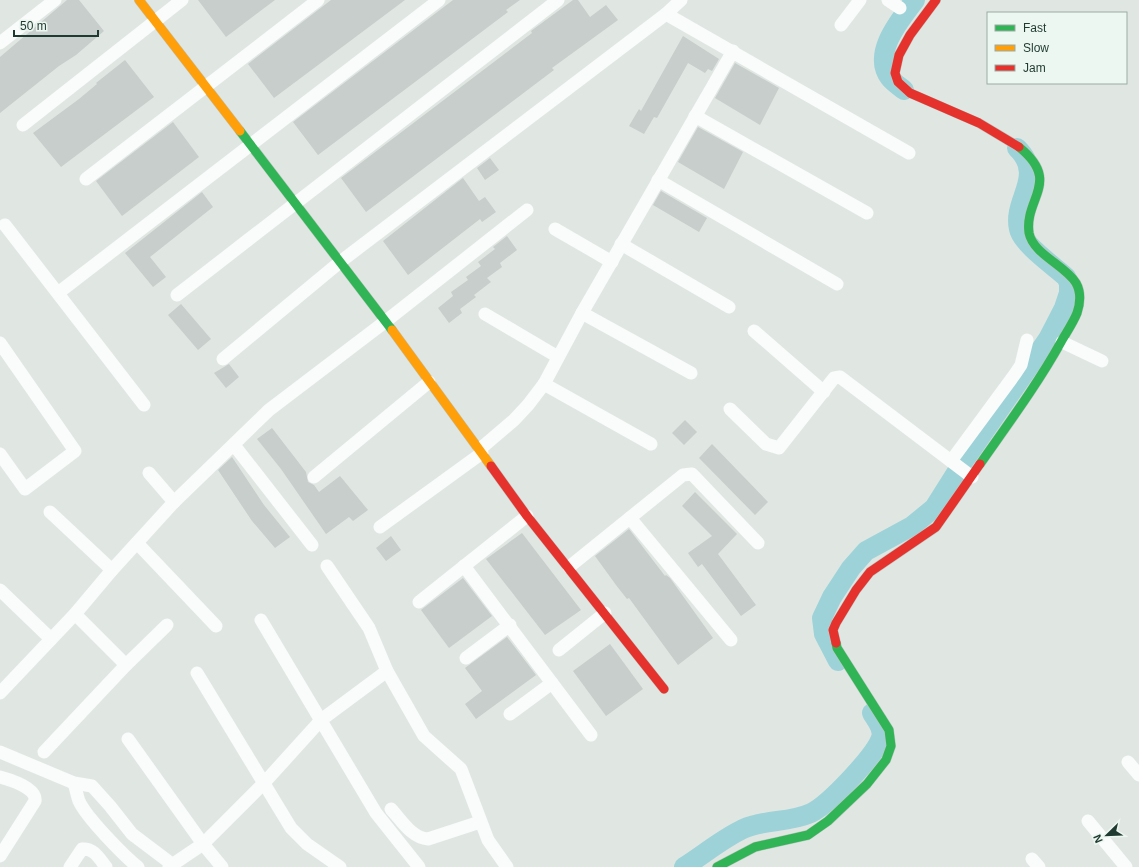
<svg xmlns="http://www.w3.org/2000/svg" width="1139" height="867" viewBox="0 0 1139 867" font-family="Arial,sans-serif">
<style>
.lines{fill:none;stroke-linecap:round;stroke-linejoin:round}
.river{stroke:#9dd3d8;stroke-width:20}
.building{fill:#c7cecb}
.fast-casing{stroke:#bcc6c1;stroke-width:10}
.slow-casing{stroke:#bcc6c1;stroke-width:10}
.jam-casing{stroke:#bcc6c1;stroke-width:10}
.street{stroke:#fafbfb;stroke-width:13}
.fast{stroke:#30b455;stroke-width:9}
.slow{stroke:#ff9f0a;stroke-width:9}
.jam{stroke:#e5322d;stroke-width:9}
</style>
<rect width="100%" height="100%" fill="#e0e7e3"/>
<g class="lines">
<g class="river">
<path d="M904,90C899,86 893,82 890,78C871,53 901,19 915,0"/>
<path d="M838,661L824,634L822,618L832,597L851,568L866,551L912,526L934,508L963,462L1048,339L1064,308L1069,293V283L1066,277C1054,266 1022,244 1019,229C1012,200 1046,176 1017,148"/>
<path d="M684,867C703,855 722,839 743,829C765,819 789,823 811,813C828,805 875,756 881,738C884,729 876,720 872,713"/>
</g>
</g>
<g class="building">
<path d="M67,0H79L104,31L76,55L59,66L0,113V57Z"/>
<path d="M198,0H275L226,37Z"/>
<path d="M331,0H405L274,98L248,64Z"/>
<path d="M453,0H520L506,10L508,12L318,155L293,122Z"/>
<path d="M573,0H578L590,17L606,5L618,20L552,68L554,70L366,212L341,178L532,33L531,31Z"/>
<path d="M683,36L719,59L712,71L708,69L705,73L688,63L657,118L654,117L644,134L629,126L639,109L641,111Z"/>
<path d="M125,60L154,97L61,167L33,133L79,99L97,84L96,83Z"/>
<path d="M735,63L779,88L760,125L715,98Z"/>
<path d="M173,122L199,157L122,216L96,181Z"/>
<path d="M698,127L743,152L724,189L678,162Z"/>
<path d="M490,158L499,170L485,180L477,168Z"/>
<path d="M463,178L479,201L485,197L496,212L482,222L480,219L408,275L383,241Z"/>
<path d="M661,191L707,218L699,232L653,205Z"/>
<path d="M202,192L213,207L150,257L166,277L153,287L125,253Z"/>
<path d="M507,236L517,250L500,263L502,267L487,278L491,282L474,295L476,297L460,309L462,313L449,323L438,308L453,296L451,292L468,280L466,277L481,266L478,262L495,249L493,247Z"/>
<path d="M181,304L211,339L198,350L168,315Z"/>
<path d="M229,364L239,377L226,388L214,373Z"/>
<path d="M685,420L697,432L684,445L672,433Z"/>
<path d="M272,428L306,472L308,482L314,485L319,492L340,476L368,510L353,521L349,517L326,534L281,469L257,439Z"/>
<path d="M712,444L768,502L755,515L699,458Z"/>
<path d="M232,457L264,505L290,537L275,548L252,521L218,470Z"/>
<path d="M695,492L737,534L718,554L756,605L741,616L702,564L698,567L688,553L712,536L682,506Z"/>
<path d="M629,529L665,576L666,575L670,578L713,638L678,665L629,598L627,599L616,585L595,556Z"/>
<path d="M522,533L581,610L545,635L486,559Z"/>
<path d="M391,536L401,550L386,561L376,548Z"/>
<path d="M463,578L492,616L449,648L421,610Z"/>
<path d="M507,637L536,675L476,719L465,704L482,691L465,668Z"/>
<path d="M610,644L643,689L606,716L573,671Z"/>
</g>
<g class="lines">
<g class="fast-casing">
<g id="fast">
<path d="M240,131L392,330"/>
<path d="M980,464C1008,424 1037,385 1061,342C1066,333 1073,323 1077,313C1080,304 1081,292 1076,283C1066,266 1033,254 1029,233C1024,198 1062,182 1019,147"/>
<path d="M717,867L755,847L808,835L828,821L867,784L886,760L891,746L889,730L837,648L836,643"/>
</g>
</g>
<g class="slow-casing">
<g id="slow">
<path d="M139,0L240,131"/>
<path d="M392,330L491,466"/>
</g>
</g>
<g class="jam-casing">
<g id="jam">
<path d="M936,0L910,35L899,55L895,73L898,82L910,93L979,123L1019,147"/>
<path d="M491,466L527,516L664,689"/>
<path d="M836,643L833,630L836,623L856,590L870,572L936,527L980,464"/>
</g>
</g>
<g class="street">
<path d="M888,0L900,8"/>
<path d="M666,14L909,153"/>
<path d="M841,25L860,0"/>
<path d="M0,43L55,0"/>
<path d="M695,116L867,213"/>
<path d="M23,125L182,0"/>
<path d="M86,179L318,0"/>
<path d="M658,180L837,284"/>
<path d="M5,225L144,405"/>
<path d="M555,229L612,262"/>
<path d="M621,244L729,307"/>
<path d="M58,293L439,0"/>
<path d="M177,295L558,0"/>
<path d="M582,313L691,373"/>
<path d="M485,314L558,357"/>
<path d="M754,331L824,392"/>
<path d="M1062,342L1102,361"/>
<path d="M0,343L75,451L25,489L0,454"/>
<path d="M223,359L340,262L666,14L681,0"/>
<path d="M544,384L651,444"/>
<path d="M730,409L766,444L779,448L834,378L840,377L972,477"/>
<path d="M234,445L312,545"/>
<path d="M480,449L514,420L528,405L544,384L582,313L733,51"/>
<path d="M951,461L1015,374L1021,365L1027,340"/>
<path d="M149,473L174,502"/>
<path d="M314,477L429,382"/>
<path d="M50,512L112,570"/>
<path d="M630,518L731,640"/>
<path d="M380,527L482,453"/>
<path d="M137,543L216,626"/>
<path d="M327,566L369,628L387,671L424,736L461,769L488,840L507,867"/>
<path d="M464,566L591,735"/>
<path d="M569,567L683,475L692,474L758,543"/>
<path d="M0,590L51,639"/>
<path d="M419,602L527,516"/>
<path d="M75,614L126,665"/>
<path d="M261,620L376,813L419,867"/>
<path d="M559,650L605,613"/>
<path d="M466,658L510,625"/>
<path d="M197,673L291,828L307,844L340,867"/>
<path d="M0,693L75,614L112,570L174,502L269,410L386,321L527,210"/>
<path d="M510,714L552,683"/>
<path d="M128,739L203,844L222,867"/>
<path d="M0,752L74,783L92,786L110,806L132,834L173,865"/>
<path d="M44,752L126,665L167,625"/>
<path d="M1128,762L1139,775"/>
<path d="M0,777C11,780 37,788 35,801L0,856"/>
<path d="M74,783C76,789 77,796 79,801C86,817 124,856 138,867"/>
<path d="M391,809C402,821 412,838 428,839L480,822"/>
<path d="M1088,821L1126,867"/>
<path d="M1032,859L1039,867"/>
<path d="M70,867L82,849C94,848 99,858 106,867"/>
<path d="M169,867L203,844L264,783L321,720L387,671"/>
</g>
<use href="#fast" class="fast"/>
<use href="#slow" class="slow"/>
<use href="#jam" class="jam"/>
</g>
<rect x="987" y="12" width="140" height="72" fill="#edf7f1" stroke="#9aaba4"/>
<rect x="995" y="25" width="20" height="6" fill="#30b455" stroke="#9aaba4"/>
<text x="1023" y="32" font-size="12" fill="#1e3a31">Fast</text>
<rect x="995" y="45" width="20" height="6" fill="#ff9f0a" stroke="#9aaba4"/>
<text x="1023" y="52" font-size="12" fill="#1e3a31">Slow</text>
<rect x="995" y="65" width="20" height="6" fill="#e5322d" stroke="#9aaba4"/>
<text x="1023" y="72" font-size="12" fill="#1e3a31">Jam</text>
<g transform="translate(1107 835) rotate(247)" stroke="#edf7f1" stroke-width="3" paint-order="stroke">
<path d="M0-3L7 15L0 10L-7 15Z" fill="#1e3a31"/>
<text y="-6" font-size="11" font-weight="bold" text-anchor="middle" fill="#1e3a31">N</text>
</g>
<path d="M14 30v6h84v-6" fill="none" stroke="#1e3a31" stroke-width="2"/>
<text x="20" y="30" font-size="12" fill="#1e3a31" stroke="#edf7f1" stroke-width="3" paint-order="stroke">50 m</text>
</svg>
